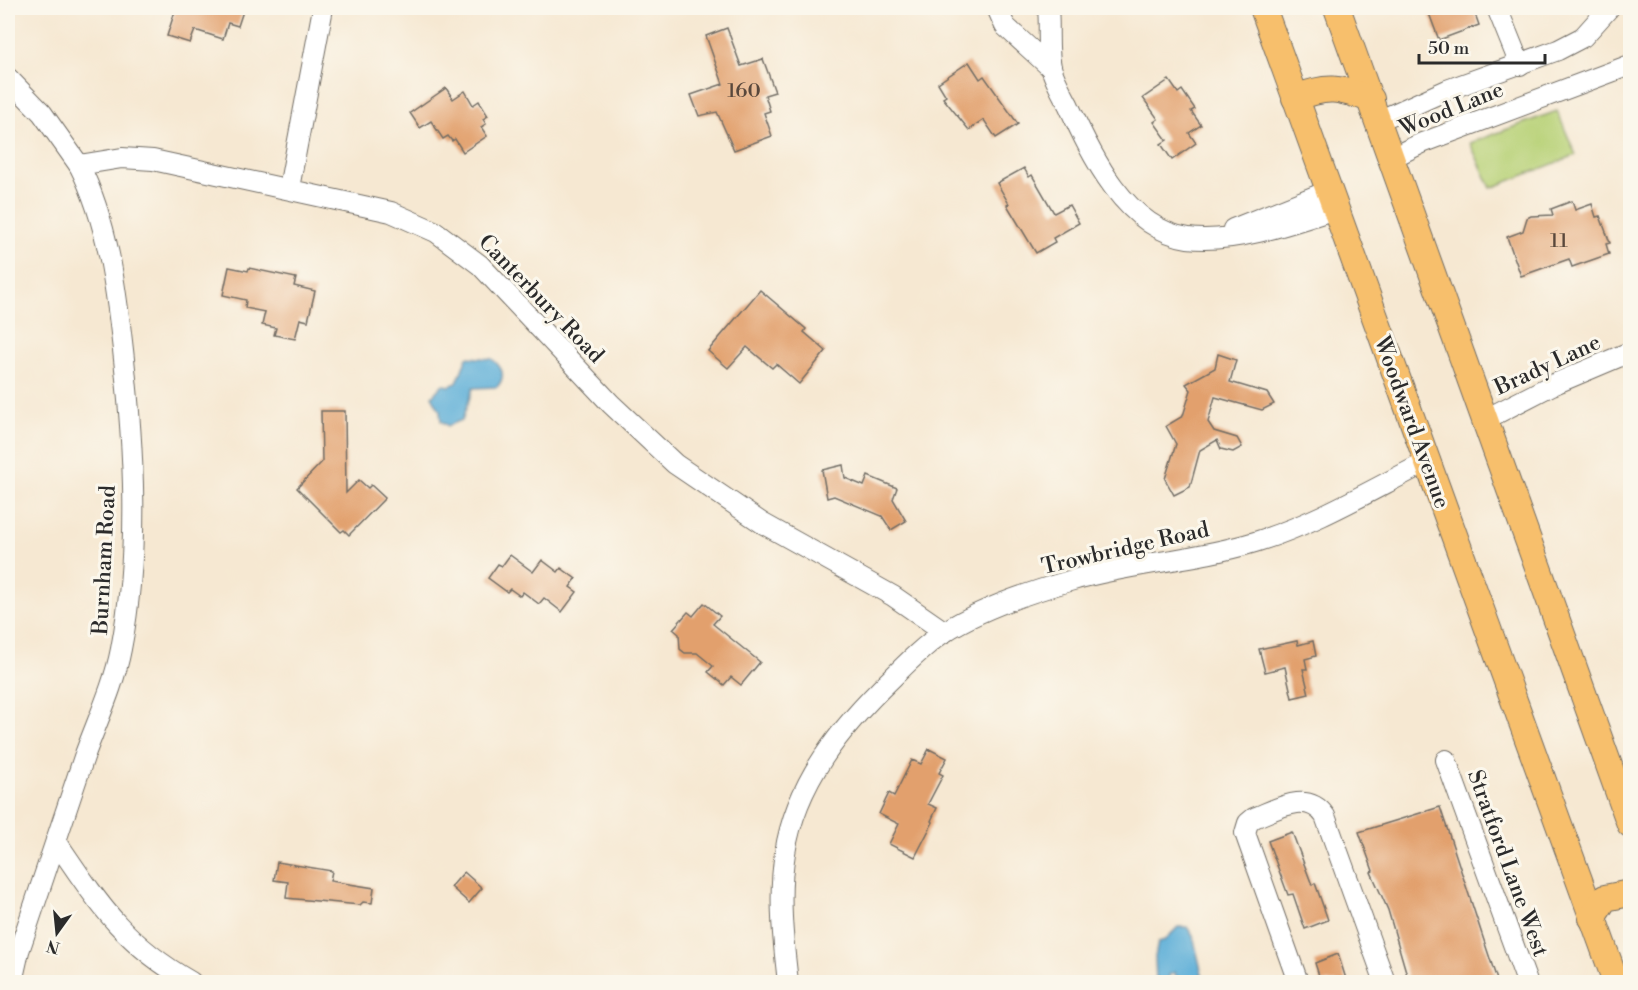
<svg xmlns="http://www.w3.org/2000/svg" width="1638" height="990" viewBox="0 0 1638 990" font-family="'Libre Bodoni',serif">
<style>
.green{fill:#b8d177;stroke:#727e51;stroke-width:1.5}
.water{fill:#5dafd8;stroke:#446d82;stroke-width:1.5}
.building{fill:#e2a06d}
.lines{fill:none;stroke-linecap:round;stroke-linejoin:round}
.minor-casing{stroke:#726d65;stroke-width:22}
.major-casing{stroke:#726d65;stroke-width:28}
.minor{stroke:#fff;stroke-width:20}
.major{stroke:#f7bf6c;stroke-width:26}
.labels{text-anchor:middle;stroke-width:6;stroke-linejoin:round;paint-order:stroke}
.number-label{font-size:20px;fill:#59483c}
.street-label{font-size:22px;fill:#2b2b2b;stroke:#fbf7ec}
</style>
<rect width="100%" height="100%" fill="#fbf7ec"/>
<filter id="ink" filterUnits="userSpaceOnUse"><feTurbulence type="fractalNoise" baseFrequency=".0167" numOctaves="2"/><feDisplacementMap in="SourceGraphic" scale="12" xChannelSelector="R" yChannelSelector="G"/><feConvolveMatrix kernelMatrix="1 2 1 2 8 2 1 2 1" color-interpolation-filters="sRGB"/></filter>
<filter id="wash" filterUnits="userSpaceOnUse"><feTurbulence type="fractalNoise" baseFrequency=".008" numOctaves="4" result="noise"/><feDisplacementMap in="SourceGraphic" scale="24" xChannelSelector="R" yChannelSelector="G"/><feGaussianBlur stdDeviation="1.35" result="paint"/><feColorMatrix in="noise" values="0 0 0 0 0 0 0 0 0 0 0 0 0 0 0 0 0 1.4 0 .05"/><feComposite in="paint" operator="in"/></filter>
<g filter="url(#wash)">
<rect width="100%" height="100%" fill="#f6e8d2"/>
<path class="green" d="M1557,111L1576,155L1491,188L1470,143Z"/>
<g class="water">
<path d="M467,357L492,359C502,367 507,376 497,387L473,388L462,420L448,426L441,421L440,411L432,396L443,384L449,386L457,383Z"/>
<path d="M1178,927H1187L1193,936L1204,982H1177L1175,972L1169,975L1170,982H1156L1155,957L1158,942L1165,940Z"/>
</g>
<g id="blocks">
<g class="building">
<path d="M176,8H244L238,26L228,23L223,39L195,30L190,43L167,36Z"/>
<path d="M1427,8H1464L1466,13L1474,11L1479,25L1439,40Z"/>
<path d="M727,28L741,66L763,59L775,92L765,95L770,111L764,113L772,136L734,150L717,112L699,116L691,95L723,84L706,36Z"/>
<path d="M969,62L980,79L984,76L1018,124L996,138L984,120L969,130L943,98L946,96L938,83Z"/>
<path d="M1169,80L1178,93L1182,90L1195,109L1191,111L1201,125L1189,133L1196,143L1172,160L1161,144L1167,140L1154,122L1158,119L1143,98Z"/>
<path d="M446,88L453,99L465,91L473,105L479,101L488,116L483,119L486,124L481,127L487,136L463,152L455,139L452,141L448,136L443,139L431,121L420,128L410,113Z"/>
<path d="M1024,168L1029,177L1032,175L1054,213L1069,205L1079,223L1053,238L1055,242L1036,253L1007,205L1009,204L997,183Z"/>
<path d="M1572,201L1575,210L1592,204L1596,217L1600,216L1610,243L1606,244L1609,254L1572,267L1569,259L1521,276L1507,237L1523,231L1527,218L1531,216L1553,215L1551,209Z"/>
<path d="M229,267L248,271L249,268L296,278L294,286L315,291L308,321L300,319L295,339L274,335L276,328L262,325L265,312L245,308L246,300L223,295Z"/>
<path d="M760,290L806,329L804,332L826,351L799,384L776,364L772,368L747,347L728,368L708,351Z"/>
<path d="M1218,354L1236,360L1230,382L1267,393L1274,404L1262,410L1215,397L1208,422L1214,431L1237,438L1242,447L1233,452L1221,449L1217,440L1200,450L1190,487L1174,495L1165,479L1176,444L1166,426L1183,416L1191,390L1186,384L1215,368Z"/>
<path d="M321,411H345L346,493L359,480L368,488L371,485L385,498L349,535L344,530L341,532L297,488L322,462Z"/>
<path d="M843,465L845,478L864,486L868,476L897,488L893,499L906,521L891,530L882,516L834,496L827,498L822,470Z"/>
<path d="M510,555L533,572L542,560L558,572L561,568L576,579L570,587L577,592L562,612L544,598L539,604L523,592L520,596L510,589L507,592L488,578L498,564L502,566Z"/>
<path d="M704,603L720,616L713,624L760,662L741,685L731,677L724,685L708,672L713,666L697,653H685L680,649L679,634L673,629L688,612L693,616Z"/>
<path d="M1297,641L1298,645L1313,641L1316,656L1305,659L1307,669H1303L1309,694L1292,698L1285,667L1265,672L1259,649Z"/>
<path d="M929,749L947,758L939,773L943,775L928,804L937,808L931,821L933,822L915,857L889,844L899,824L879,814L889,793L894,796L912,760L921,764Z"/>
<path d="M1440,807L1497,980L1490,982H1409L1388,910L1371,872L1373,871L1359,832Z"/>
<path d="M1292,832L1312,885L1315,883L1328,920L1305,929L1293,894L1288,895L1268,841Z"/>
<path d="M277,862L332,871L330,881L374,888L372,903L363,902L360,905L286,898L288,882L274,880Z"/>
<path d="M464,872L482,888L469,903L451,887Z"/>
<path d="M1338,954L1347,982H1321L1315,963Z"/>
</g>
</g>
</g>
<g filter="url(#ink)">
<use href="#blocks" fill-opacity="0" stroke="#726d65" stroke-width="1.5"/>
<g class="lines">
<g class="minor-casing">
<g id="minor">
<path d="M997,8L1005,26L1051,68"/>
<path d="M1048,8C1050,27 1047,48 1051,67C1054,79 1062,93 1068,104C1091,155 1126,229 1188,238C1233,244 1293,223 1335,209"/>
<path d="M1497,8L1520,65"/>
<path d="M8,78L42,113L79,165L122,158L153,160L391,212L436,232L480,265L611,404L675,464L762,523L893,596L945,632"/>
<path d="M1378,121L1447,90L1558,50L1583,37L1609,8"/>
<path d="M1391,158L1422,143L1630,65"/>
<path d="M289,188L323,8"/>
<path d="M1233,229L1328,191"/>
<path d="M1484,420L1552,385L1630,352"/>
<path d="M1446,760L1527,982"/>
<path d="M56,841C99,904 123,943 191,982"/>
<path d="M12,982L19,951C41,886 62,821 84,757C97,721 114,686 121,649C140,552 134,448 123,350C116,288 108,222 79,165"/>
<path d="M788,982C783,940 778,895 785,853C796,782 841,727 892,678C908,662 925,645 944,632C982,608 1030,592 1073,580C1133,563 1196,560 1255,542C1315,524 1371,490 1427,462"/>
<path d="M1298,982L1245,833L1248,823L1254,818C1277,809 1307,790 1325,816L1385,982"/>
</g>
</g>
<g class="major-casing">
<g id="major">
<path d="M1263,8L1616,982"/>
<path d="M1337,8L1630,824"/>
<path d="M1295,98C1328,85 1338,88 1371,99"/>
<path d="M1592,918L1605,898L1630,893"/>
</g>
</g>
<use href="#minor" class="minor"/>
<use href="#major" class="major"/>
</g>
</g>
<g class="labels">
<g class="number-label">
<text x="744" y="97">160</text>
<text x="1559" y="247">11</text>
</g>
<g class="street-label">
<text transform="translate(1451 108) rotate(-22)" y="8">Wood Lane</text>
<text transform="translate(542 298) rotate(46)" y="8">Canterbury Road</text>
<text transform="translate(1547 364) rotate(-25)" y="8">Brady Lane</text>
<text transform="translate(1413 422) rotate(70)" y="8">Woodward Avenue</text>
<text transform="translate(1125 547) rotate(-13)" y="8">Trowbridge Road</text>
<text transform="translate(103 560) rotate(-87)" y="8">Burnham Road</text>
<text transform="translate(1509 863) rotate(70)" y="8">Stratford Lane West</text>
</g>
</g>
<rect width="1638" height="990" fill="none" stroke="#fbf7ec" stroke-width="30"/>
<g transform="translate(57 933) rotate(195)" stroke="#fbf7ec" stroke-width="4.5" paint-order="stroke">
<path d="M0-4.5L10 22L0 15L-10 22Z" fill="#2b2b2b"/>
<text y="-9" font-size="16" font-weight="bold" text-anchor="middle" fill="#2b2b2b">N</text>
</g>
<path d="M1419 54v9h126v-9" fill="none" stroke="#2b2b2b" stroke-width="3"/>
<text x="1428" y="54" font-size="18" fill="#2b2b2b" stroke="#fbf7ec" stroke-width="4.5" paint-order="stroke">50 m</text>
</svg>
